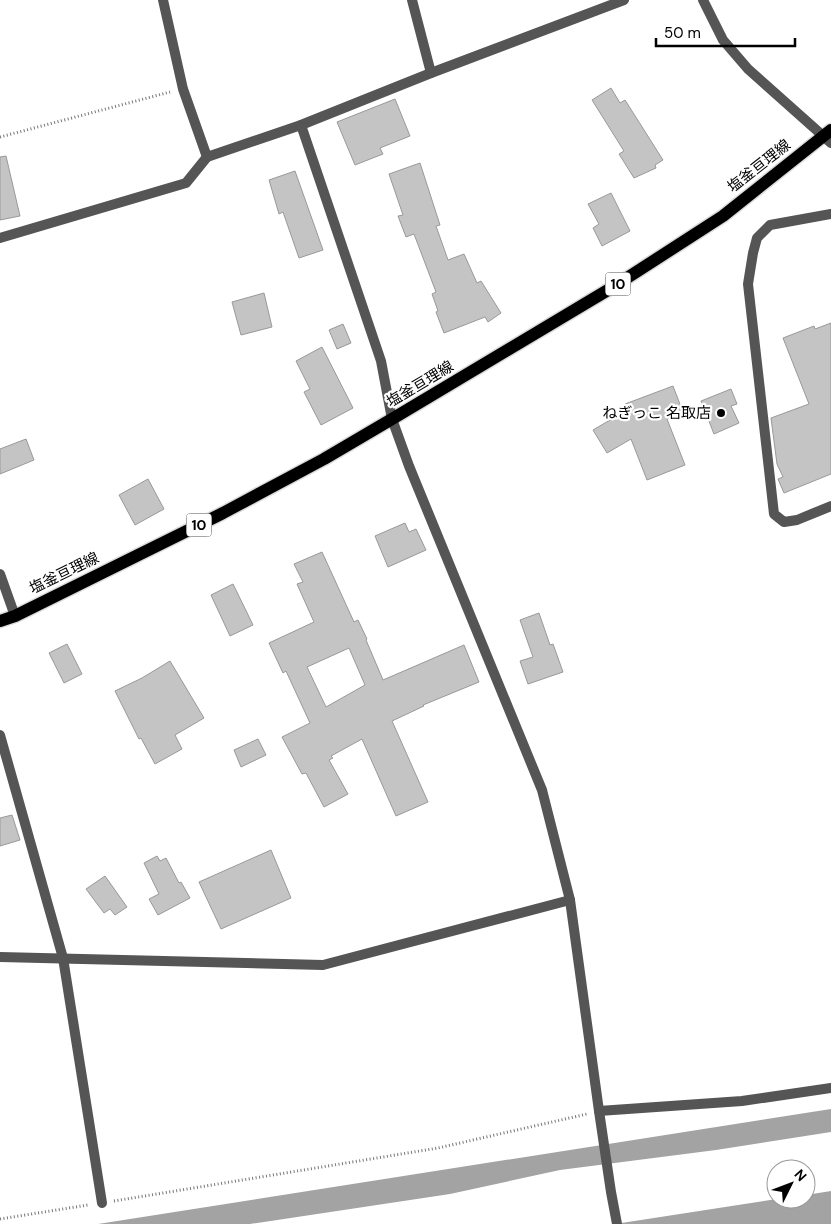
<svg xmlns="http://www.w3.org/2000/svg" width="831" height="1224" viewBox="0 0 831 1224" font-family="'DM Sans','Noto Sans JP',sans-serif">
<style>
.water{fill:#a3a3a3}
.building{fill:#c4c4c4;stroke:#999;fill-rule:evenodd}
.lines{fill:none;stroke-linecap:round;stroke-linejoin:round}
.primary-casing{stroke:#dbdbdb;stroke-width:15}
.path{stroke:#777;stroke-width:3;stroke-dasharray:1 2.5;stroke-linecap:butt}
.minor{stroke:#555;stroke-width:10}
.tertiary{stroke:#555;stroke-width:10}
.primary{stroke:#000;stroke-width:12}
.poi-dot{fill:#000;stroke:#fff;stroke-width:2}
.labels{text-anchor:middle;stroke-width:4.5;stroke-linejoin:round;paint-order:stroke}
.shield{fill:#fff;stroke:#4c4c4c;stroke-width:1}
.shield-label{font-size:14px;font-weight:bold;fill:#000}
.street-label{font-size:15px;fill:#000;stroke:#fff}
.poi-label{font-size:15px;fill:#000;stroke:#fff;text-anchor:end}
</style>
<rect width="100%" height="100%" fill="#fff"/>
<g class="water">
<path d="M831,1109V1132L716,1150L560,1170L450,1194L250,1224H98Z"/>
<path d="M831,1191V1224H615L777,1199H806V1195Z"/>
</g>
<g class="building">
<path d="M611,88L620,103L625,100L663,160L655,165L656,168L634,178L619,154L624,151L592,100Z"/>
<path d="M395,99L410,136L380,148L383,154L355,165L337,122Z"/>
<path d="M6,156L20,216L0,220V157Z"/>
<path d="M420,163L440,225L436,226L448,260L464,254L477,283L481,281L501,313L488,322L485,317L444,333L436,312L438,311L432,294L436,292L414,234L406,237L398,216L403,215L389,174Z"/>
<path d="M295,171L323,250L299,258L283,212L279,214L269,180Z"/>
<path d="M611,193L630,231L602,246L593,228L599,224L588,204Z"/>
<path d="M264,293L272,327L241,335L232,302Z"/>
<path d="M831,323V474L784,493L778,479L783,477L777,464L771,418L809,404L783,338L814,326L815,329Z"/>
<path d="M343,324L351,343L337,349L329,330Z"/>
<path d="M322,347L353,408L321,425L304,392L310,389L296,361Z"/>
<path d="M673,386L683,412L667,419L685,465L647,480L631,439L607,453L593,430L627,410L625,404Z"/>
<path d="M731,389L737,404L731,406L739,423L714,434L701,401Z"/>
<path d="M26,439L34,460L0,474V449Z"/>
<path d="M148,479L164,509L135,525L119,495Z"/>
<path d="M405,523L409,532L416,529L426,550L388,567L375,536Z"/>
<path d="M322,552L354,622L358,620L367,639L366,640L383,680L464,645L479,682L423,705L424,706L392,721L428,802L396,816L362,739L331,756L333,758L329,760L348,794L324,807L306,773L302,774L282,737L310,723L286,671L283,673L269,643L314,622L297,584L303,582L294,564ZM349,648L365,685L326,707L307,667Z"/>
<path d="M233,584L253,625L230,636L211,595Z"/>
<path d="M539,613L550,645L553,644L563,672L528,684L520,661L533,657L520,620Z"/>
<path d="M67,644L82,674L64,683L49,653Z"/>
<path d="M170,661L204,718L175,735L182,749L155,764L141,738L139,739L115,691L142,678Z"/>
<path d="M258,739L266,755L241,767L234,750Z"/>
<path d="M12,815L20,840L0,846V818Z"/>
<path d="M271,850L291,898L221,929L199,882Z"/>
<path d="M157,856L160,861L166,858L179,883L181,882L190,898L158,915L149,899L159,894L144,863Z"/>
<path d="M105,876L127,907L115,915L110,909L104,913L86,889Z"/>
</g>
<g class="lines">
<g class="primary-casing">
<path id="primary" d="M0,621L15,616L223,513L324,459L392,419L613,287L723,216L831,130"/>
</g>
<g class="path">
<path d="M0,137L170,92"/>
<path d="M114,1201L438,1148L587,1114"/>
<path d="M0,1219L88,1205"/>
</g>
<g class="minor">
<path d="M163,0L183,89L207,157L301,125L431,73L624,0"/>
<path d="M412,0L431,73"/>
<path d="M301,125L381,361L392,419"/>
<path d="M831,214L770,225L757,238L753,253L748,284L774,514L784,522L797,520L831,506"/>
<path d="M0,238L186,183L207,157"/>
<path d="M0,574L15,616"/>
<path d="M0,735L63,958L102,1203"/>
<path d="M0,957L323,965L570,900"/>
<path d="M599,1111L742,1101L831,1088"/>
</g>
<g class="tertiary">
<path d="M703,0L723,40L748,69L831,143"/>
<path d="M392,419L409,466L542,790L570,900L599,1111L611,1192L617,1224"/>
</g>
<use href="#primary" class="primary"/>
</g>
<circle class="poi-dot" cx="721" cy="413" r="5"/>
<g class="labels">
<g class="shield">
<rect x="605.5" y="272.5" width="25" height="23" rx="4"/>
<rect x="186.5" y="513.5" width="25" height="23" rx="4"/>
</g>
<g class="shield-label">
<text x="618" y="289">10</text>
<text x="199" y="530">10</text>
</g>
<g class="street-label">
<text transform="translate(759 166) rotate(-38)" y="5">塩釜亘理線</text>
<text transform="translate(420 384) rotate(-31)" y="5">塩釜亘理線</text>
<text transform="translate(64 573) rotate(-26)" y="5">塩釜亘理線</text>
</g>
<g class="poi-label">
<text x="711" y="418">ねぎっこ 名取店</text>
</g>
</g>
<g transform="translate(791 1184) rotate(48)"><circle r="24" fill="#ffffff" stroke="#999999"/>
<path d="M0-4L9 19L0 12L-9 19Z" fill="#000000"/>
<text y="-8" font-size="14" font-weight="bold" text-anchor="middle" fill="#000000">N</text>
</g>
<path d="M656 38v8h139v-8" fill="none" stroke="#000000" stroke-width="2.5"/>
<text x="664" y="38" font-size="15" fill="#000000" stroke="#ffffff" stroke-width="4" paint-order="stroke">50 m</text>
</svg>
